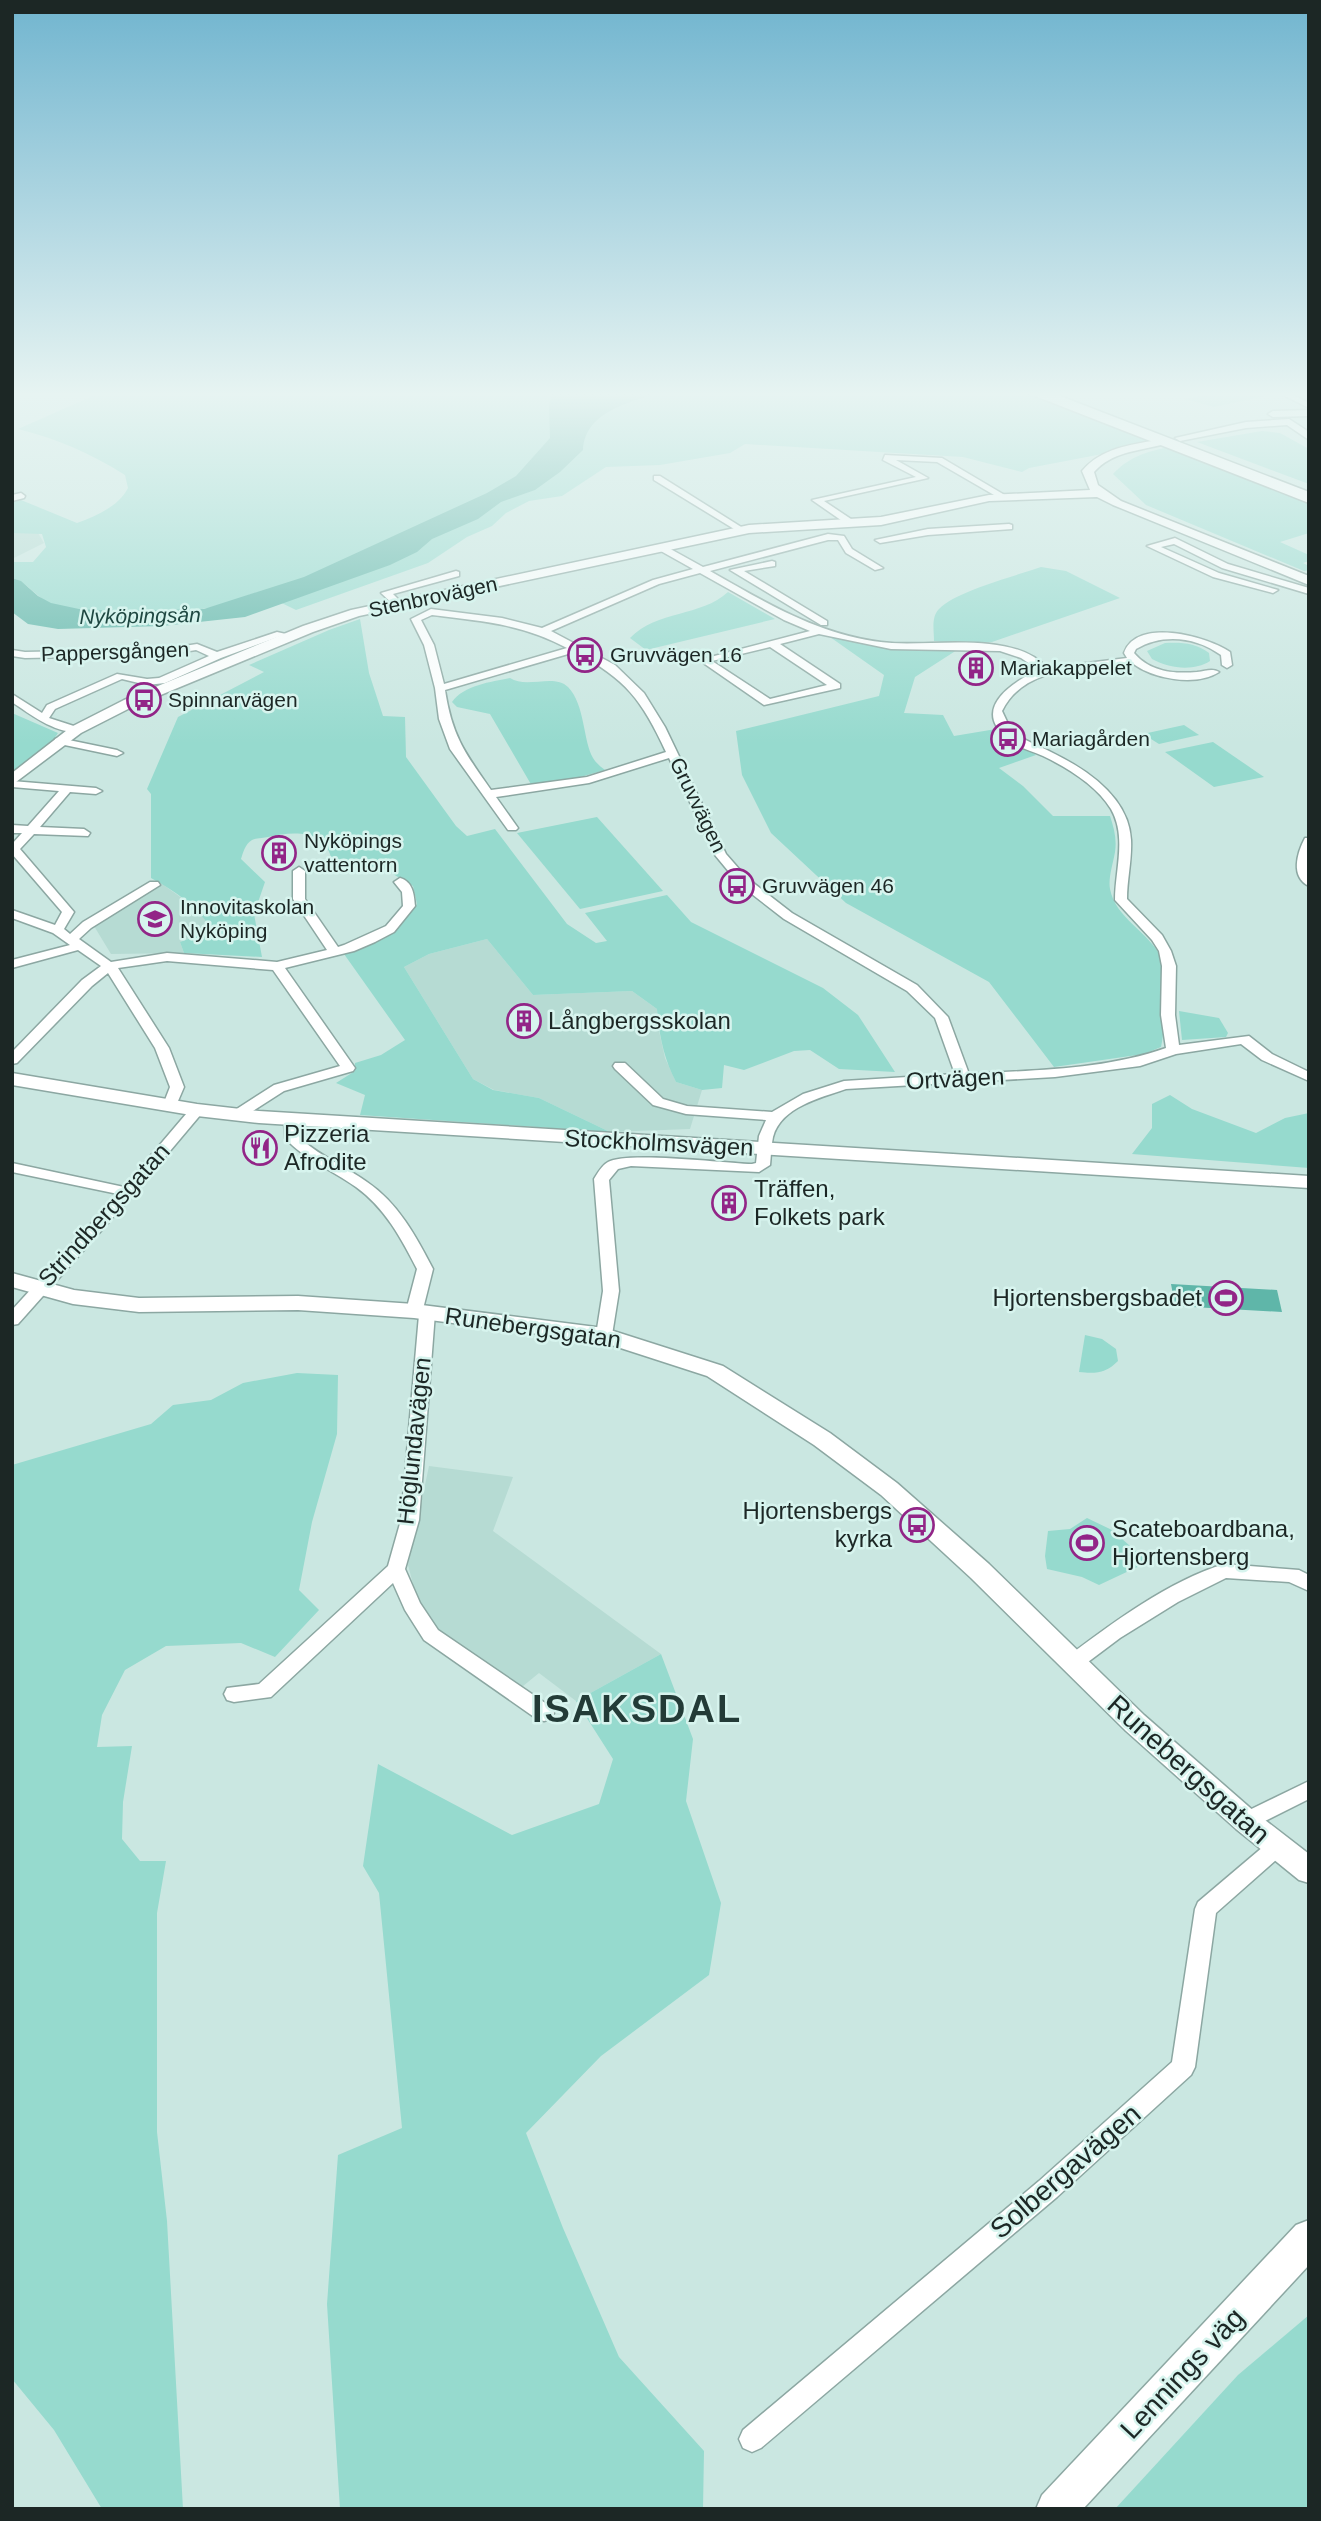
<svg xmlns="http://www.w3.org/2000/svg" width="1321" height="2521" viewBox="0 0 1321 2521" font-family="Helvetica,sans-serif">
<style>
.built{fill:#b6dbd3}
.green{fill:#96dace}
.water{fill:#5fb6a9}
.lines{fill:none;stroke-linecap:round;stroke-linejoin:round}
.minor-casing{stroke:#8ca7a2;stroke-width:3}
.tertiary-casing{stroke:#8ca7a2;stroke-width:3}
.secondary-casing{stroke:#8ca7a2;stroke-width:3}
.motorway-casing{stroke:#8ca7a2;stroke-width:3}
.minor{fill:#fff;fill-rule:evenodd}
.tertiary{fill:#fff;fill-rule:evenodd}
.secondary{fill:#fff;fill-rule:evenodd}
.motorway{fill:#fff;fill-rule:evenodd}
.labels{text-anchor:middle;stroke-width:5;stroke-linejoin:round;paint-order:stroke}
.far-street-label{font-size:21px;fill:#1c2725;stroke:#d7f4ee}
.far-water-label{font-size:21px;font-style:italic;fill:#1f4842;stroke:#d7f4ee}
.far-poi-label{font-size:21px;fill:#1c2725;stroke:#d7f4ee;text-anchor:start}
.poi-label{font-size:24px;fill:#1c2725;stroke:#d7f4ee;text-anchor:start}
.street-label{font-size:24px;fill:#1c2725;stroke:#d7f4ee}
.near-street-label{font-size:28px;fill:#1c2725;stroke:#d7f4ee}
.near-district-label{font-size:38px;font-weight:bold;letter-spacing:2px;fill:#233b37;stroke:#d7f4ee}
</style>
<rect width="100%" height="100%" fill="#cae7e1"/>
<g class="built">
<path d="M12,533H38L44,543L12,559Z"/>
<path d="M162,884L200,911L213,930L180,942L184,953L111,954L94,926Z"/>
<path d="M487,939L533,995L632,991L657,1009L659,1031L665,1058L676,1082L702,1090L690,1129L610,1132L539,1098L494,1090L473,1079L404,967L429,954Z"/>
<path d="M429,1466L513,1477L493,1531L661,1654L576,1701L539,1673L517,1691L434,1630L418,1603L408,1565Z"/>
</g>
<g class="green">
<path d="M104,391H1028L1160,443L1029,468L1022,472L963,457L745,444L730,453L660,465L606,467L562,496L529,501L506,513L492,526L467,537L428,563L296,610L259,592C240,597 222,607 202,609C162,613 90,616 52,604C36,598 29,583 12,578V562H33L46,547L42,534L12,533V502L21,500L77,523C96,516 118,507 128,488L125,475C90,453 58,439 18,429Z"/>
<path d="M1224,391H1275L1280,393L1214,407L1185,399Z"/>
<path d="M1262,431L1280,433L1309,449V484L1197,442Z"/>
<path d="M1168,447L1309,503V533L1280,542L1309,555V561L1303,563L1309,566V570L1304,571L1146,505L1113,474C1129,457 1146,452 1168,447Z"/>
<path d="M1041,567L1066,571L1120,598L992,642L958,644L934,641C934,630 931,617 939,609C956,591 1016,576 1041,567Z"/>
<path d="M728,592L775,619L646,650L630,638C657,610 701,617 728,592Z"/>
<path d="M360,619L369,673L383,716L405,717L406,757L456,826L467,836L495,829L567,924L596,943L607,941L585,913L667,895L691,922L823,988L858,1015L895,1072L839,1069L810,1050L794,1051L744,1070L724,1065L722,1088L702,1090L676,1082C664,1059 659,1035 657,1009L632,991L533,995L487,939L429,954L404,967L473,1079L493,1090L539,1098L610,1132L360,1115L365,1095L336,1083L355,1071V1063L381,1055L405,1040L344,954L392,933L417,904L413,886L383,868L332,861C326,829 293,831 268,837C264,838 256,838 252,840C245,844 243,853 241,859L265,882L254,914L262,957L184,953L180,942L213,930C196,906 177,892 151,878V794L147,789L178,717L264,672L249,665L329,630Z"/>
<path d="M830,637L889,648L957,650L915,677L904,713L943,715L954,736L996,729L1036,755L999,768L1023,786L1053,816H1110C1114,828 1117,839 1115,852C1113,864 1108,878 1110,889C1116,919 1148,931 1161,957C1168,970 1165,1031 1161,1047L1144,1054L1054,1067L989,982L846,903L771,833L742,775L736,731L879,696L884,675Z"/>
<path d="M1165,643C1181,642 1196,643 1209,653L1210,661C1193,672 1168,668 1152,659L1147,651Z"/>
<path d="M510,678C527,689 554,673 568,687C585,704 583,741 593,758C596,763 601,767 605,770L566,781L532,786L490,714L457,707L452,702C464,685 491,682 510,678Z"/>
<path d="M12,713L58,733L52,742L12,774Z"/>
<path d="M1184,725L1199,735L1159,744L1143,734Z"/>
<path d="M1213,742L1264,777L1214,787L1165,752Z"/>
<path d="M597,817L663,891L580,909L517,833Z"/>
<path d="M1179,1011L1219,1018L1228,1033L1226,1037L1182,1040Z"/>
<path d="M1170,1095L1192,1109L1256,1133L1285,1118L1309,1113V1168L1132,1154L1152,1128V1104Z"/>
<path d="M1085,1335L1102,1339L1116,1349L1118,1361C1106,1373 1096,1374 1079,1372Z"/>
<path d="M297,1373L338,1375L337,1434L312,1522L299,1590L319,1610L275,1657L241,1643L166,1646L125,1670L102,1715L97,1747L132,1746L123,1802L122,1839L140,1861H166L157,1913V2132L167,2221L183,2509H102L54,2430L12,2379V1465L151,1424L173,1405L211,1400L243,1383Z"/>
<path d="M1087,1518L1112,1530L1148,1562L1099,1585L1082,1577L1047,1569L1045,1556L1048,1531L1070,1529Z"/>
<path d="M661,1654L693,1739L686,1801L721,1903L709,1975L601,2056L526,2133L563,2228L619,2357L704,2451L703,2509H340L327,2304L338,2155L402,2128L379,1893L363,1866L378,1764L512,1835L599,1804L613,1759L576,1701Z"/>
<path d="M1309,2315V2509H1115L1238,2375Z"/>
</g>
<g class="water">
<path d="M553,391H663C633,402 585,410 583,450L560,472L535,490L501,502L478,519L432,539L417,552L390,565L245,617L162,626L58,629L28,624L12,612V578L21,581L38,596L51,603L79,609L114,611L204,609L304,577L487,493L516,476L550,438L549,405Z"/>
<path d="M1171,1284L1277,1290L1282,1312L1175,1306Z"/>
</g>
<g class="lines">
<g class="minor-casing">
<g id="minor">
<path d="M1275,391H1285L1309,403V408Z"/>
<path d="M885,455L942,458L1008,497L1001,499L937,462L896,460L928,478L824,501L854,521V525H848L812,500L916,477L883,460Z"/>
<path d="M654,476H660L746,530L739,532L654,480Z"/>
<path d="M21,493L25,496L24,498L12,501V495Z"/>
<path d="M1009,524L1012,525V529L928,535L880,543L875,540L928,529Z"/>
<path d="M828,534L844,536L852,549L883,568L875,570L846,553L838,540H828L710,571C768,604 824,638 892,643C936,646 1015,631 1047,668L1127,658L1124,653C1136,617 1207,636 1230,652L1232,665L1227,668L1222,665L1221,655C1196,637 1163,633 1136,649L1134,653C1150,672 1174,674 1197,672C1206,671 1212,668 1219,672C1196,687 1153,679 1132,663C1088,669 1025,664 1002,711L1009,726L1017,735C1028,742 1039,746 1051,752C1086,769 1129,797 1131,840C1132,860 1127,879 1127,899L1162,935L1171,951L1176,966L1175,1015L1179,1045L1249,1036L1272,1054L1309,1072V1081L1262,1060L1241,1044L1176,1054L1140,1066L1055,1077L846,1089C820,1098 781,1107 773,1137C771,1146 771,1156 770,1165L759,1172L631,1166L618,1169L609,1180L619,1291L612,1335L604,1340L598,1339L596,1335L603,1291L594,1179C597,1174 602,1165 608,1162C625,1151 726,1163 752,1164L756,1163L759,1136L766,1120L686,1114L653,1105L615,1069L613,1066L615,1063H625L663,1099L687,1106L772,1112L803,1094L844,1081L955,1074L935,1018L907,991L784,919L739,884L715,855L669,758L589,783L496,797L518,828L516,830H508L450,749L439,719L435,688L424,645L411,619L431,609L502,618L542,628L653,580L693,569L659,550V546H665L703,567ZM700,573L784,620L810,631L699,660L764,705L840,688V684L780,644L819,634L891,649L1000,651L1021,658L1036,668L1038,670C1009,684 971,710 1009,740C1019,748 1032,751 1043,756C1068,768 1097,786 1111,809C1127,837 1115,870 1115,900L1152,940L1159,951L1162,966L1161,1015L1166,1048C1104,1070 1034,1070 969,1074L948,1017L917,985L792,913L747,878L726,854L665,727L644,693L615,665L551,631L659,584ZM432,615C482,621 522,624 567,648L444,684L434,645L421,620ZM770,647L827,685L770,699L712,661ZM575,652C626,679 642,700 666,752L587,777L491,790C465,753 452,736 445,690Z"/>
<path d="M1175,538L1228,564L1309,588V594L1222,568L1174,544L1161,547L1219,573L1278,590L1273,593L1213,577L1147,546Z"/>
<path d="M772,561L775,562V566L744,571L827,621V625H821L730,570Z"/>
<path d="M456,571L459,572V576L393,594L401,602V606H395L381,593Z"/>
<path d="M277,632L286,634L221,658L165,683L147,685L122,679L55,709L49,718L80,728V732C56,734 31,715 12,702V694L42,713L47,705L117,674L147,679L159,678L209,656L196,650L165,655L25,658L12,656V650L25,652L165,649L197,644L217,652Z"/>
<path d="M59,738L117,750L123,753L117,756L55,743V739Z"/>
<path d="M12,781L96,788L102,791L96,794L70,792L40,827L84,829L90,833L88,836L34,834L20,849L74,912L64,929L70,934L83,922L150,882H158L160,885L91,928L79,939L111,962L167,953L277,962L327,950L293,899V871L299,867L305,871V899L338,947L344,945L386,926L403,906L402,892L394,882L400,878C413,882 414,894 415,906L394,932L375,942L354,951L285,968L355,1068L353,1071L284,1091L242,1118H232L230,1115L232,1112L274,1085L340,1066L273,970L167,961L118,968L169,1048L184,1087L175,1108L170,1109L163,1105L170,1087L155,1048L108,973L92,986L17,1063L12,1064V1052L82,980L101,966L78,950L12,968V960L70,945L53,933L12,918V910L55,925L62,912L12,854V844L22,833H12V825L28,826L59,791L12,787Z"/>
<path d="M1305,838H1309V886C1290,877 1297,853 1305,838Z"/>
<path d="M197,1106L204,1110L202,1113L133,1195L18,1324L12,1325V1310L118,1194L12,1172V1163L124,1187L192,1107Z"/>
<path d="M291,1116L298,1120L297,1134L302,1140C322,1157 346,1167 367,1182C398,1203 416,1236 433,1269L423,1309H433L435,1313L419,1520L405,1569L420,1603L438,1630L551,1707L554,1713L551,1719L544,1721L537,1719L424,1640L405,1610L393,1583L271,1697L234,1702L227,1700L224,1694L227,1688L259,1684L388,1566L401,1520L419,1315H408L406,1311L417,1269C401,1238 385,1208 356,1187C332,1170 305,1160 285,1138L284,1120Z"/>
<path d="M1224,1564L1299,1570L1309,1575V1591L1289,1582L1226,1578L1178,1602L1120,1638L1080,1668L1073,1671L1066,1668L1063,1663L1066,1658C1112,1623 1169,1581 1224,1564Z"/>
<path d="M1309,1781V1799L1253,1827L1246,1830L1239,1827L1236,1821L1239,1815Z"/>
<path d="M1277,1838L1284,1841L1288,1847L1284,1853L1216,1913L1195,2067L1191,2075L1057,2197L761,2448L752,2452L743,2448L739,2439L743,2430L1039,2181L1172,2062L1195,1909L1198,1902L1270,1841Z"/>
</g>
</g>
<g class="tertiary-casing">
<g id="tertiary">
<path d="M1309,410V416L1273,417L1268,414L1273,411Z"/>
<path d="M1289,419L1309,432V440L1287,425L1246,428L1180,441L1175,438L1246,422Z"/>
<path d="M1157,440L1161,441V445C1137,451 1112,452 1094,472L1098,485L1121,501L1309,576V585L1113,505L1097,497L989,501L881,525L749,533L359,616L313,632L134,706L81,733L12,785V773L71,727L124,700L303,626L351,610L749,525L881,517L989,495L1090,490L1082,471C1101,448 1130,445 1157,440Z"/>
<path d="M12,1073L197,1104L259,1111L1309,1176V1188L259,1123L197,1116L12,1085Z"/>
<path d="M12,1273L74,1290L139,1298L298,1296L414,1304L604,1328L723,1366L830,1433L897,1483L989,1564L1144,1715L1256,1813L1309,1854V1883L1299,1880L1236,1829L1126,1731L971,1578L881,1495L814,1445L707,1376L602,1342L414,1318L298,1310L139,1312L73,1304L12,1287Z"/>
</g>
</g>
<g class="secondary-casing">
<path id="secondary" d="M1309,2220V2265L1083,2509H1036L1042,2495L1296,2225Z"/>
</g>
<g class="motorway-casing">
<path id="motorway" d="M1028,391H1047L1309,492V503L1030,394Z"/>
</g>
<use href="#minor" class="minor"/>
<use href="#tertiary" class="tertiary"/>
<use href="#secondary" class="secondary"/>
<use href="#motorway" class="motorway"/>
</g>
<linearGradient id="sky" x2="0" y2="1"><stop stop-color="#71b5cf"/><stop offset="0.53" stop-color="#e7f4f2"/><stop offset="1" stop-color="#e7f4f2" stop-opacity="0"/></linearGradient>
<rect width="1321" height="744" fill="url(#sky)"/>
<defs>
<g id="bus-ring" transform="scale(1.75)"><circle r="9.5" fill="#d7f4ee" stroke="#922587" stroke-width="1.5"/><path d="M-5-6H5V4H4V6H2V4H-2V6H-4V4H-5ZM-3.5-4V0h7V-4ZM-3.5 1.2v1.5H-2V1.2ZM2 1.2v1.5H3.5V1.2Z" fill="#922587"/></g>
<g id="building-ring" transform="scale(1.75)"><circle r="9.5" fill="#d7f4ee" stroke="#922587" stroke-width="1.5"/><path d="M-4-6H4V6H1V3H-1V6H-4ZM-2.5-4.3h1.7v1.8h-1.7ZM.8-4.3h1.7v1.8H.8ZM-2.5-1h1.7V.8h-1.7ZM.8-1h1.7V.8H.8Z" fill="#922587"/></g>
<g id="school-ring" transform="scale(1.75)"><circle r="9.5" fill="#d7f4ee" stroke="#922587" stroke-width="1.5"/><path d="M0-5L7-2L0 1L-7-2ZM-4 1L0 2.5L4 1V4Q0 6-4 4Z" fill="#922587"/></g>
<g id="restaurant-ring" transform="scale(1.75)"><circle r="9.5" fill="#d7f4ee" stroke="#922587" stroke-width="1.5"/><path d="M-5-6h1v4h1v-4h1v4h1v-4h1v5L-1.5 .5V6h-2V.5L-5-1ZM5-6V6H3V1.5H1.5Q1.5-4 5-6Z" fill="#922587"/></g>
<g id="stadium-ring" transform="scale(1.75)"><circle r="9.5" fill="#d7f4ee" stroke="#922587" stroke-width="1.5"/><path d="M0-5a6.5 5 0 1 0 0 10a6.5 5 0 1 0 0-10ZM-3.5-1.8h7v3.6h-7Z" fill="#922587"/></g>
</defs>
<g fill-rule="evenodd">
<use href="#bus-ring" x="585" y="655"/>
<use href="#building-ring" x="976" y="668"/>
<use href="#bus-ring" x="144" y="700"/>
<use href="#bus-ring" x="1008" y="739"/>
<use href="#building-ring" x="279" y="853"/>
<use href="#bus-ring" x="737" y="886"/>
<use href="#school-ring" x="155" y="919"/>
<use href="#building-ring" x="524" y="1021"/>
<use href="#restaurant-ring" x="260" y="1148"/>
<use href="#building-ring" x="729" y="1203"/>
<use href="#stadium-ring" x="1226" y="1298"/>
<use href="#bus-ring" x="917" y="1525"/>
<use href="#stadium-ring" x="1087" y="1543"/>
</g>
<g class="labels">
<g class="far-street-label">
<text transform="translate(433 597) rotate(-12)" y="7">Stenbrovägen</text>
<text transform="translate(115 652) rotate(-2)" y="7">Pappersgången</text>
<text transform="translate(698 805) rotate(64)" y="7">Gruvvägen</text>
</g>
<g class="far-water-label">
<text transform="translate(140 616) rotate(-1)" y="7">Nyköpingsån</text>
</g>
<g class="far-poi-label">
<text x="610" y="662">Gruvvägen 16</text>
<text x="1000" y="675">Mariakappelet</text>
<text x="168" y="707">Spinnarvägen</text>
<text x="1032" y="746">Mariagården</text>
<text x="304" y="848">Nyköpings<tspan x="304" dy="24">vattentorn</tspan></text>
<text x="762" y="893">Gruvvägen 46</text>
<text x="180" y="914">Innovitaskolan<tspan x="180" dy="24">Nyköping</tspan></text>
</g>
<g class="poi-label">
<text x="548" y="1029">Långbergsskolan</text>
<text x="284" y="1142">Pizzeria<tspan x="284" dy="28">Afrodite</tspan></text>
<text x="754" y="1197">Träffen,<tspan x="754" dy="28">Folkets park</tspan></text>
<text x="1202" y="1306" text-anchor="end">Hjortensbergsbadet</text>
<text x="892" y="1519" text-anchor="end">Hjortensbergs<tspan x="892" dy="28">kyrka</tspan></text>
<text x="1112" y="1537">Scateboardbana,<tspan x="1112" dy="28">Hjortensberg</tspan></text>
</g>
<g class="street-label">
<text transform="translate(955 1079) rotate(-3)" y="8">Ortvägen</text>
<text transform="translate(659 1143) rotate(3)" y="8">Stockholmsvägen</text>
<text transform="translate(104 1215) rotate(-48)" y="8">Strindbergsgatan</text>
<text transform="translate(533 1328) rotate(8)" y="8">Runebergsgatan</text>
<text transform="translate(414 1441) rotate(-84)" y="8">Höglundavägen</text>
</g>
<g class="near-street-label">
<text transform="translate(1189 1769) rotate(42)" y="10">Runebergsgatan</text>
<text transform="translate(1065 2171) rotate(-41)" y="10">Solbergavägen</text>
<text transform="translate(1182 2373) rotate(-47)" y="10">Lennings väg</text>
</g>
<g class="near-district-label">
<text x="637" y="1722">ISAKSDAL</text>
</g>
</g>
<rect width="1321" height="2521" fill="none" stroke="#1c2725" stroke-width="28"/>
</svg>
